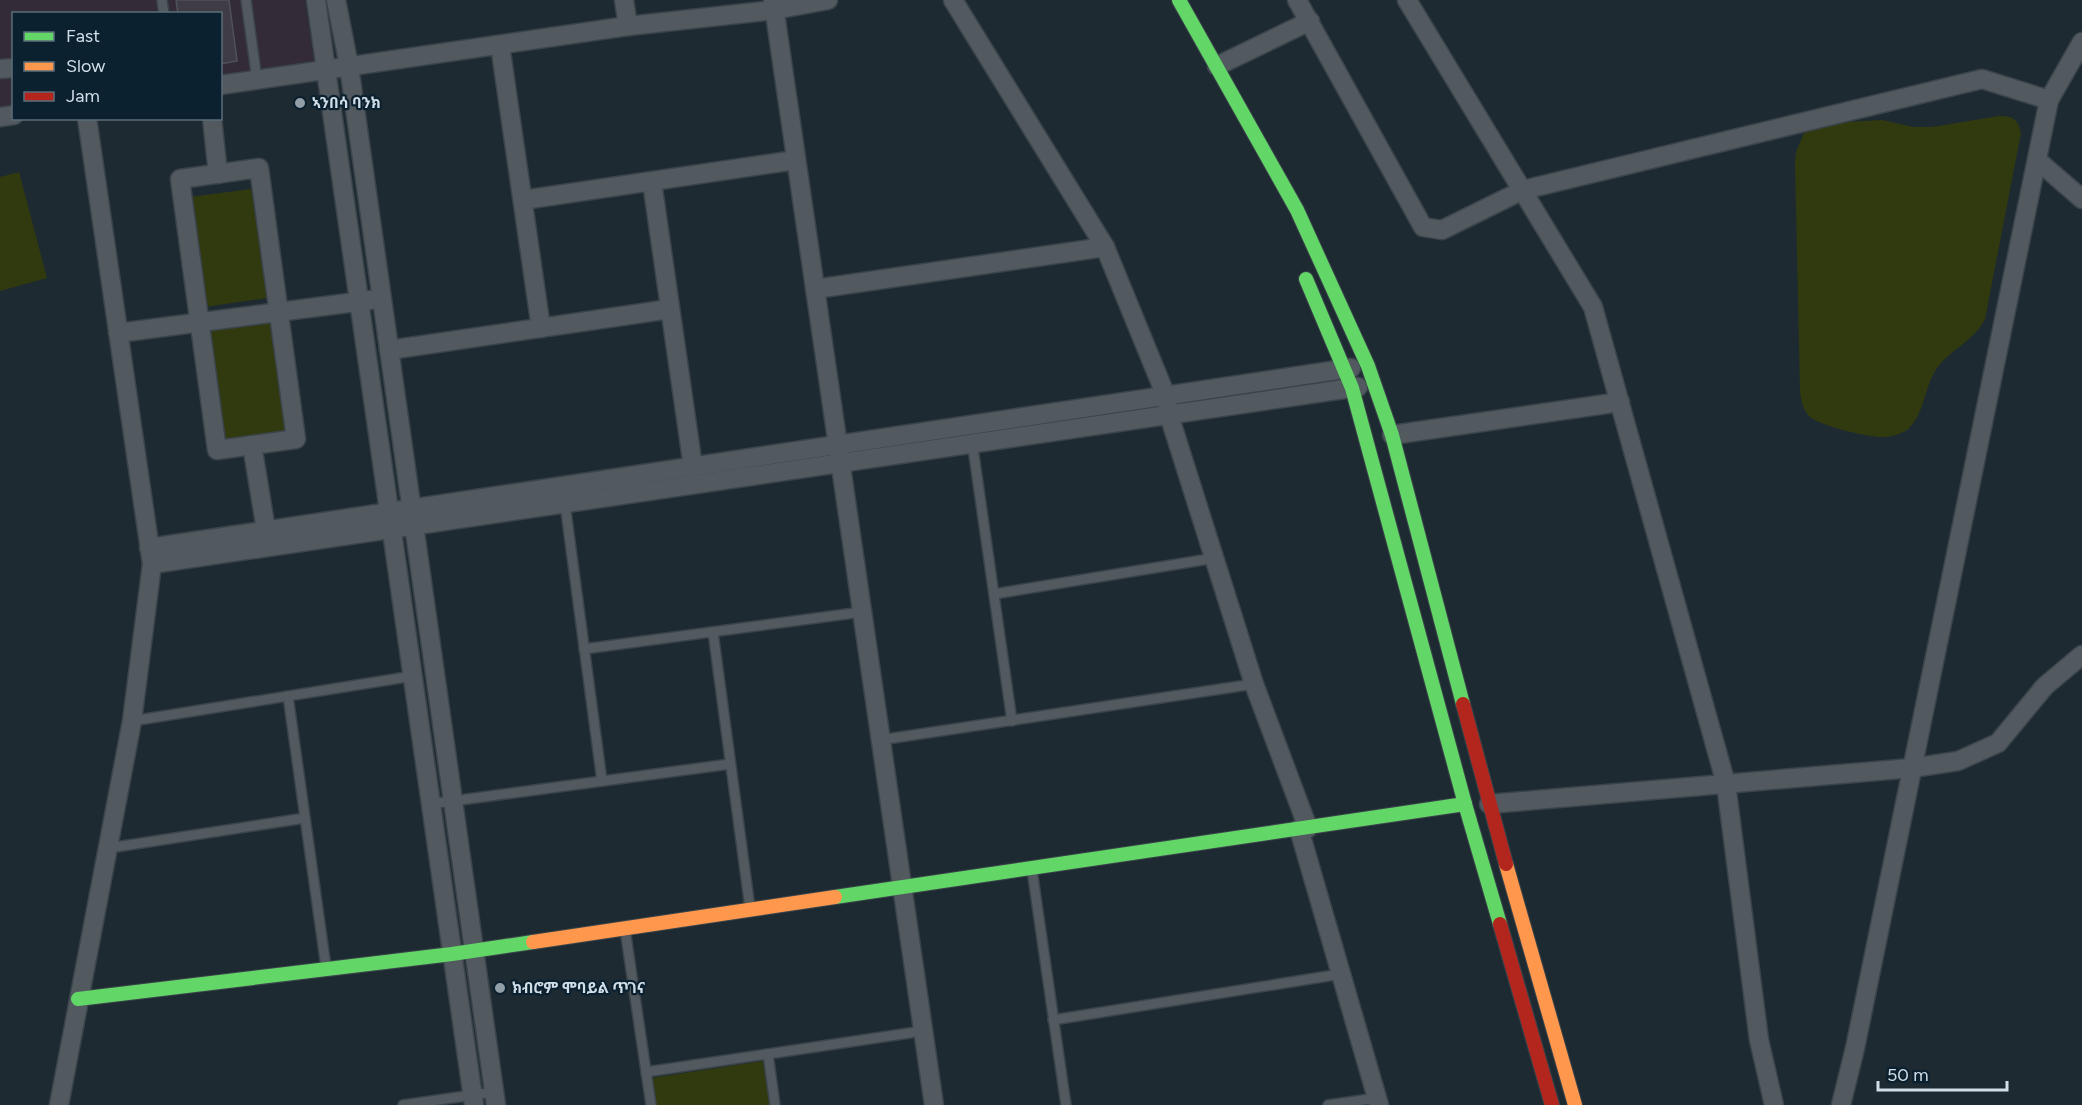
<svg xmlns="http://www.w3.org/2000/svg" width="2082" height="1105" viewBox="0 0 2082 1105" font-family="Figtree,'Noto Sans Ethiopic',sans-serif">
<style>
.commercial{fill:#342b39}
.green{fill:#313a0f}
.building{fill:#3f3c46;stroke:#4f5259;stroke-width:1.5}
.lines{fill:none;stroke-linecap:round;stroke-linejoin:round}
.lane-casing{stroke:#3a444a;stroke-width:12}
.street-casing{stroke:#3a444a;stroke-width:21}
.fast-casing{stroke:#3a444a;stroke-width:16}
.slow-casing{stroke:#3a444a;stroke-width:16}
.jam-casing{stroke:#3a444a;stroke-width:16}
.lane{stroke:#525a60;stroke-width:9}
.street{stroke:#525a60;stroke-width:18}
.fast{stroke:#63d668;stroke-width:14}
.slow{stroke:#ff974d;stroke-width:14}
.jam{stroke:#b3261e;stroke-width:14}
.poi-dot{fill:#929fa8;stroke:#0c2130;stroke-width:2}
.labels{text-anchor:middle;stroke-width:4.5;stroke-linejoin:round;paint-order:stroke}
.poi-label{font-size:15px;font-weight:bold;fill:#d1dee8;stroke:#0c2130;text-anchor:start}
</style>
<rect width="100%" height="100%" fill="#1e2a32"/>
<path class="commercial" d="M0,0H305L314,61L221,75L220,14H14L13,105L0,107Z"/>
<g class="green">
<path d="M1999,116C2013,116 2018,119 2021,133L1985,319C1973,342 1952,348 1937,368C1924,386 1925,415 1907,430C1903,433 1891,437 1885,437C1871,438 1820,426 1810,417C1803,410 1801,401 1800,392L1795,163L1796,152L1806,128L1817,124L1882,120L1913,127H1932Z"/>
<path d="M19,172L47,278L0,291V177Z"/>
<path d="M251,189L267,298L205,307L190,197Z"/>
<path d="M271,321L286,431L225,439L210,330Z"/>
<path d="M763,1061L770,1105H656L652,1078Z"/>
</g>
<path class="building" d="M176,0H229L237,61L220,64V14H178Z"/>
<g class="lines">
<g class="lane-casing">
<g id="lane">
<path d="M162,0L164,14"/>
<path d="M246,0L257,80"/>
<path d="M972,441L1012,721"/>
<path d="M565,504L602,781"/>
<path d="M994,594L1215,558"/>
<path d="M713,632L750,908"/>
<path d="M584,649L862,612"/>
<path d="M288,696L326,967"/>
<path d="M132,721L413,676"/>
<path d="M880,740L1254,684"/>
<path d="M430,804L730,764"/>
<path d="M109,848L305,818"/>
<path d="M1032,870L1066,1105"/>
<path d="M625,929L651,1105"/>
<path d="M1053,1020L1341,974"/>
<path d="M768,1054L775,1105"/>
<path d="M646,1072L923,1031"/>
<path d="M403,1105L494,1092"/>
<path d="M1328,1105L1377,1098"/>
</g>
</g>
<g class="street-casing">
<g id="street">
<path d="M316,0L474,1105"/>
<path d="M336,0L349,66L496,1105"/>
<path d="M624,0L628,26"/>
<path d="M773,0L934,1105"/>
<path d="M953,0L1105,247L1166,396L1169,415L1254,684L1308,828"/>
<path d="M1297,0L1423,227L1442,230L1523,190L1982,79L2049,100"/>
<path d="M1407,0L1593,307L1726,784L1759,1040L1774,1105"/>
<path d="M500,45L541,328"/>
<path d="M1217,66L1310,21"/>
<path d="M0,69L14,68"/>
<path d="M220,85L628,26L774,10L828,0"/>
<path d="M0,117L14,115"/>
<path d="M212,118L218,174"/>
<path d="M2037,160L2082,199"/>
<path d="M259,168L296,439L217,450L180,179Z"/>
<path d="M652,182L693,467"/>
<path d="M523,200L796,160"/>
<path d="M815,289L1105,247"/>
<path d="M118,333L371,300"/>
<path d="M389,350L670,309"/>
<path d="M1392,435L1620,402"/>
<path d="M252,445L268,542"/>
<path d="M149,548L1351,368"/>
<path d="M152,564L1358,387"/>
<path d="M1489,804L1912,768L1958,761L1998,743L2045,686L2082,655"/>
<path d="M1299,829L1379,1105"/>
<path d="M59,1105L132,721L152,564L87,118"/>
<path d="M1841,1105L1855,1048L2049,100L2082,42"/>
</g>
</g>
<g class="fast-casing">
<g id="fast">
<path d="M1179,0L1297,210L1368,366L1392,435L1463,704"/>
<path d="M1306,279L1352,388L1465,804L1500,924"/>
<path d="M835,897L1465,804"/>
<path d="M78,999L452,954L533,942"/>
</g>
</g>
<g class="slow-casing">
<g id="slow">
<path d="M1506,864L1575,1105"/>
<path d="M533,942L835,897"/>
</g>
</g>
<g class="jam-casing">
<g id="jam">
<path d="M1463,704L1506,864"/>
<path d="M1500,924L1552,1105"/>
</g>
</g>
<use href="#lane" class="lane"/>
<use href="#street" class="street"/>
<use href="#fast" class="fast"/>
<use href="#slow" class="slow"/>
<use href="#jam" class="jam"/>
</g>
<g class="poi-dot">
<circle cx="300" cy="103" r="6"/>
<circle cx="500" cy="988" r="6"/>
</g>
<g class="labels">
<g class="poi-label">
<text x="312" y="108">ኣንበሳ ባንክ</text>
<text x="512" y="993">ክብሮም ሞባይል ጥገና</text>
</g>
</g>
<rect x="12" y="12" width="210" height="108" fill="#0c2130" stroke="#5b6d7a" stroke-width="1.5"/>
<rect x="24" y="32" width="30" height="9" fill="#63d668" stroke="#5b6d7a" stroke-width="1.5"/>
<text x="66" y="42" font-size="18" fill="#d1dee8">Fast</text>
<rect x="24" y="62" width="30" height="9" fill="#ff974d" stroke="#5b6d7a" stroke-width="1.5"/>
<text x="66" y="72" font-size="18" fill="#d1dee8">Slow</text>
<rect x="24" y="92" width="30" height="9" fill="#b3261e" stroke="#5b6d7a" stroke-width="1.5"/>
<text x="66" y="102" font-size="18" fill="#d1dee8">Jam</text>
<path d="M1878 1081v9h129v-9" fill="none" stroke="#d1dee8" stroke-width="3"/>
<text x="1887" y="1081" font-size="18" fill="#d1dee8" stroke="#0c2130" stroke-width="4.5" paint-order="stroke">50 m</text>
</svg>
